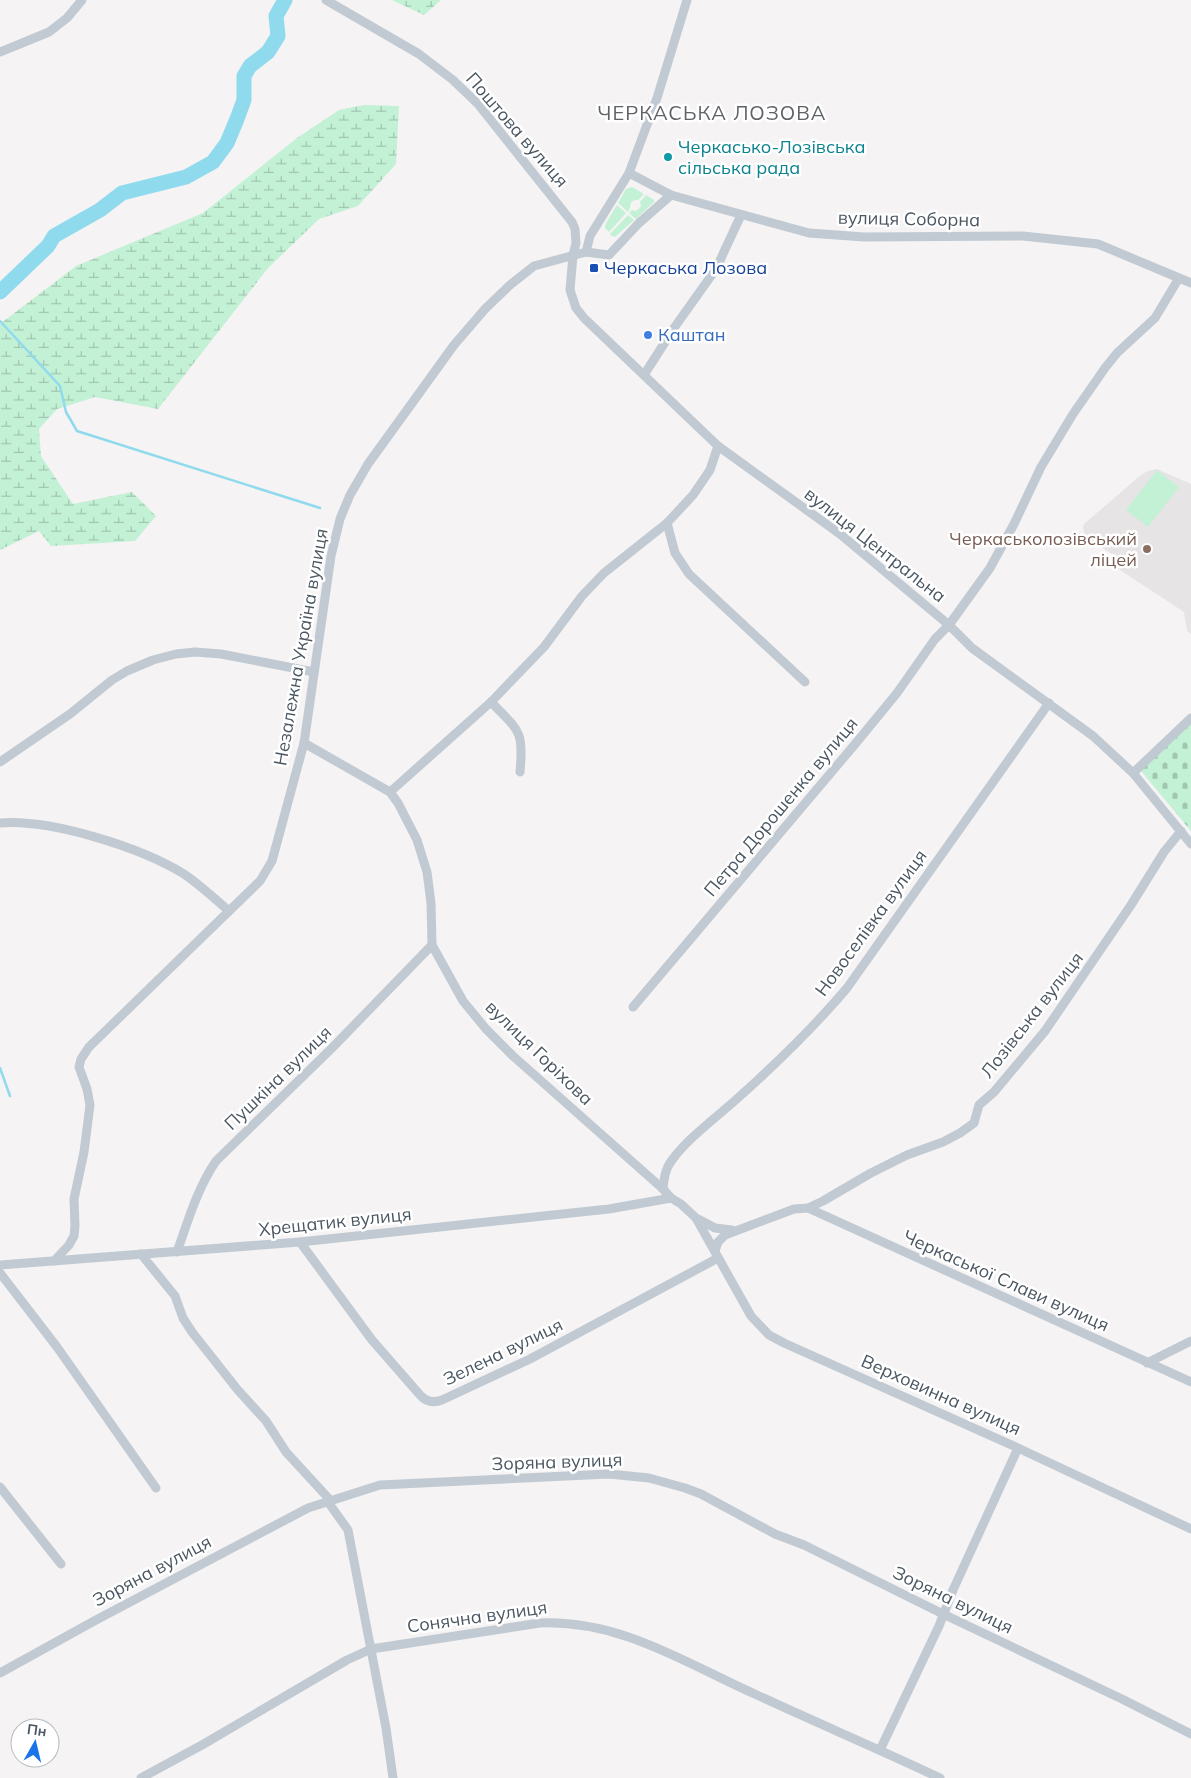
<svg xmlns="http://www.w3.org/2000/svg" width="1191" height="1778" viewBox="0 0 1191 1778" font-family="Mulish,sans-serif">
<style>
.education{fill:#e6e4e5}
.green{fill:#c3f1d5}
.wetland{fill:url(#wetland-marsh)}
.cemetery{fill:url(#cemetery-stones)}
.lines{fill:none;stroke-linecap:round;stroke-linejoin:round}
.stream{stroke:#90daee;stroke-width:2.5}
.river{stroke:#90daee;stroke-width:15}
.minor{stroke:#c1cad2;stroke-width:9}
.culture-dot{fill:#0f9aa8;stroke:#fff;stroke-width:2}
.transit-dot{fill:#1a4fb4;stroke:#fff;stroke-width:2}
.shop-dot{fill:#3f7fe0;stroke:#fff;stroke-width:2}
.education-dot{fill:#8d6e63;stroke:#fff;stroke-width:2}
.labels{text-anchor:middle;stroke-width:5;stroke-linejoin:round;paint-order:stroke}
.street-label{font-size:18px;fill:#4a5661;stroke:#fff}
.culture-label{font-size:18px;fill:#0d838f;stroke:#fff;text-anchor:start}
.transit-label{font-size:18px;fill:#164399;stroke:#fff;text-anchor:start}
.shop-label{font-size:18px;fill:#366cbe;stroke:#fff;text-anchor:start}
.education-label{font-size:18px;fill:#785e54;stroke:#fff;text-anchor:end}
.quarter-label{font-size:20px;letter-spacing:1px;fill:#5f6368;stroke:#fff}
</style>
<defs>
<pattern id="wetland-marsh" width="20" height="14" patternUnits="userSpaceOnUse" patternTransform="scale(1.25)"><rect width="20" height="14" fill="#c3f1d5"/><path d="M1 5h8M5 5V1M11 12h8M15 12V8" fill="none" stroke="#a0c6b0"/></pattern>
<pattern id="cemetery-stones" width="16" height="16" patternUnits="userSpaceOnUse" patternTransform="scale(1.25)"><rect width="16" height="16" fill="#c3f1d5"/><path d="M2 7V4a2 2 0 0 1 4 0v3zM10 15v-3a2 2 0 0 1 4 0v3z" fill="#a0c6b0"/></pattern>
</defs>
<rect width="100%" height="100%" fill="#f5f3f3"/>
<path class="education" d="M1157,469L1191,484V634L1187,631L1184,612L1117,568L1122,561L1085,536L1083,528L1084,524L1141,475L1148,471Z"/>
<g class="green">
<path d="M632,187L644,194L638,200H635L631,202L630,208L628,212L618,203L626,189Z"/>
<path d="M646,195L654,200V202L636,219L629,213L632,210L635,211L639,209L641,206L640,202Z"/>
<path d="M617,205L626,213L609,232L605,228L606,223Z"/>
<path d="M628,215L634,220L615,237L612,236L610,234Z"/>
<path d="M1157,470L1179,487L1148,527L1126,510Z"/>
</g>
<g class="wetland">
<path d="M392,0H441L424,15Z"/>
<path d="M364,105L399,106L396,164L358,206L319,219L268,268L158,409L95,397L57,409L39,429L41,456L73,504L132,492L156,516L135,541L51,546L39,531L0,550V324L76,266L203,213L297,138L339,110Z"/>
</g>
<path class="cemetery" d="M1191,723V831L1141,771Z"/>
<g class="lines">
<g class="stream">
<path d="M0,321L60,386L66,412L77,431L320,508"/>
<path d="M0,1068L10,1096"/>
</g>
<path class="river" d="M0,292L48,246L54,236L100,210L122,193L186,177L213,162L227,143L237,119L244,100V76L250,66L268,52L278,36L276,16L285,0"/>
<g class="minor">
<path d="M326,0L419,54L453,80L478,104L572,222L575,229L576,243L573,255L570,290L576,308L584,318L718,446L840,534L949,625L972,648L1093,736L1133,773L1191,844"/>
<path d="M0,52L49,32L67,18L82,0"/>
<path d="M629,173L671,195L809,233L864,237L1023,236L1098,244L1191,283"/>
<path d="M586,252L609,255L639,223L671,195"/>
<path d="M644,375L674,328L716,269L741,215"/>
<path d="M667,523L675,553L689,574L805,682"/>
<path d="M491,702C519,731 524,730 520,772"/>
<path d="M304,743L390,792L398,803L417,840L427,872L431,903L432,945L463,1001L486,1029L513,1056L663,1189L671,1198L681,1204L696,1218L751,1316L769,1335L784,1343L1018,1448L1191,1529"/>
<path d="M0,762L70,714L112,680L127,671L153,660L176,654L195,652L221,654L314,672"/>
<path d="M1133,773L1191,718"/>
<path d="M390,792L491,702L544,647L582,596L604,573L667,523L693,495L710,470L718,446"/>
<path d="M0,823C51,819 140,847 184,874C200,885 214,898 229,911"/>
<path d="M633,1007L856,743L897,693L935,639L949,625L990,568L1014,524L1041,467L1073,414L1105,368L1117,353L1155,318L1179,278"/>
<path d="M663,1189C664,1179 665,1169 672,1160C689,1137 717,1117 739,1097C777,1063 814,1027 847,988L1049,703"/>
<path d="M808,1208L1191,1382"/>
<path d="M698,1219L715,1228L732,1230"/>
<path d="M300,1242L372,1340L420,1395C426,1402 434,1403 442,1400L530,1359L718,1258"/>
<path d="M715,1251L718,1242L725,1235L794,1209L808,1208L823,1201L871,1173L907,1155L943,1142L960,1133L974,1123L979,1105L994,1092L1045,1031L1131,905L1164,852L1181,831"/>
<path d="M177,1252C188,1221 197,1189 216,1161L332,1048L432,945"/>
<path d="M141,1254L175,1296L183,1318L192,1332L237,1389L266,1421L286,1452L331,1501"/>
<path d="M54,1261L69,1245L74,1236L75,1226L74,1199L84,1152L90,1105L87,1089L79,1067L81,1059L89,1047L260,881L272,861L304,743L331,556L340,519L350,495L368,464L454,345L485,309L510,285L534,266L586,252L590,236L629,173L657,98L687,0"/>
<path d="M0,1265L300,1242L609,1209L671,1198"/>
<path d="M0,1273L57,1347L156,1488"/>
<path d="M1147,1363L1191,1341"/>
<path d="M0,1487L61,1564"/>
<path d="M328,1502L348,1530L386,1728L393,1778"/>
<path d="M0,1673L96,1620L308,1508L380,1485L609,1474L649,1478L685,1488L701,1494L775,1534L804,1545L943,1614L1124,1700L1191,1734"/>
<path d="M880,1750L939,1626L953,1590L1018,1448"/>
<path d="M141,1778L202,1745L347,1660L371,1649L540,1623C622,1620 685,1663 757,1695C817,1723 879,1749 940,1778"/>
</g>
</g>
<circle class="culture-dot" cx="668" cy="157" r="5"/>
<rect class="transit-dot" x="589" y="263" width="10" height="10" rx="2.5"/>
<circle class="shop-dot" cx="648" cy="335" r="5"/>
<circle class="education-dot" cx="1147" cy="549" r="5"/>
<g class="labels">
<g class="street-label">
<text transform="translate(517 130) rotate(49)" y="6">Поштова вулиця</text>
<text transform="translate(909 219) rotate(1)" y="6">вулиця Соборна</text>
<text transform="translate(875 545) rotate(38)" y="6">вулиця Центральна</text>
<text transform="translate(301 647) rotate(-80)" y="6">Незалежна Україна вулиця</text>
<text transform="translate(781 807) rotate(-50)" y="6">Петра Дорошенка вулиця</text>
<text transform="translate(871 923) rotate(-54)" y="6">Новоселівка вулиця</text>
<text transform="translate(1032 1015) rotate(-52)" y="6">Лозівська вулиця</text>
<text transform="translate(539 1053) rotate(44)" y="6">вулиця Горіхова</text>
<text transform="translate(278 1078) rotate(-44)" y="6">Пушкіна вулиця</text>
<text transform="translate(335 1222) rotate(-6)" y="6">Хрещатик вулиця</text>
<text transform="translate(1006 1281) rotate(24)" y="6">Черкаської Слави вулиця</text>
<text transform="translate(503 1352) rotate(-26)" y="6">Зелена вулиця</text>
<text transform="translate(941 1395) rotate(24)" y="6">Верховинна вулиця</text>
<text transform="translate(557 1462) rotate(-2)" y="6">Зоряна вулиця</text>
<text transform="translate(152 1571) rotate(-28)" y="6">Зоряна вулиця</text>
<text transform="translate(953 1600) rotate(26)" y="6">Зоряна вулиця</text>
<text transform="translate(477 1617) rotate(-8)" y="6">Сонячна вулиця</text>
</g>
<g class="culture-label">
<text x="678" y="153">Черкасько-Лозівська<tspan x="678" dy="21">сільська рада</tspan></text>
</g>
<g class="transit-label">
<text x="604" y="274">Черкаська Лозова</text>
</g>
<g class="shop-label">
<text x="658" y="341">Каштан</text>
</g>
<g class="education-label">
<text x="1137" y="545">Черкаськолозівський<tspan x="1137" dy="21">ліцей</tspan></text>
</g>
<g class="quarter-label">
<text x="712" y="120">ЧЕРКАСЬКА ЛОЗОВА</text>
</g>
</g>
<g transform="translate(35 1743) rotate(8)"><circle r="24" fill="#ffffff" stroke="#b7bbc0"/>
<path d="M0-4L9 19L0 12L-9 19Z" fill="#1a73e8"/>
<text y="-8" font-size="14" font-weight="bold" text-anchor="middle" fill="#4a5661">Пн</text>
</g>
</svg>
